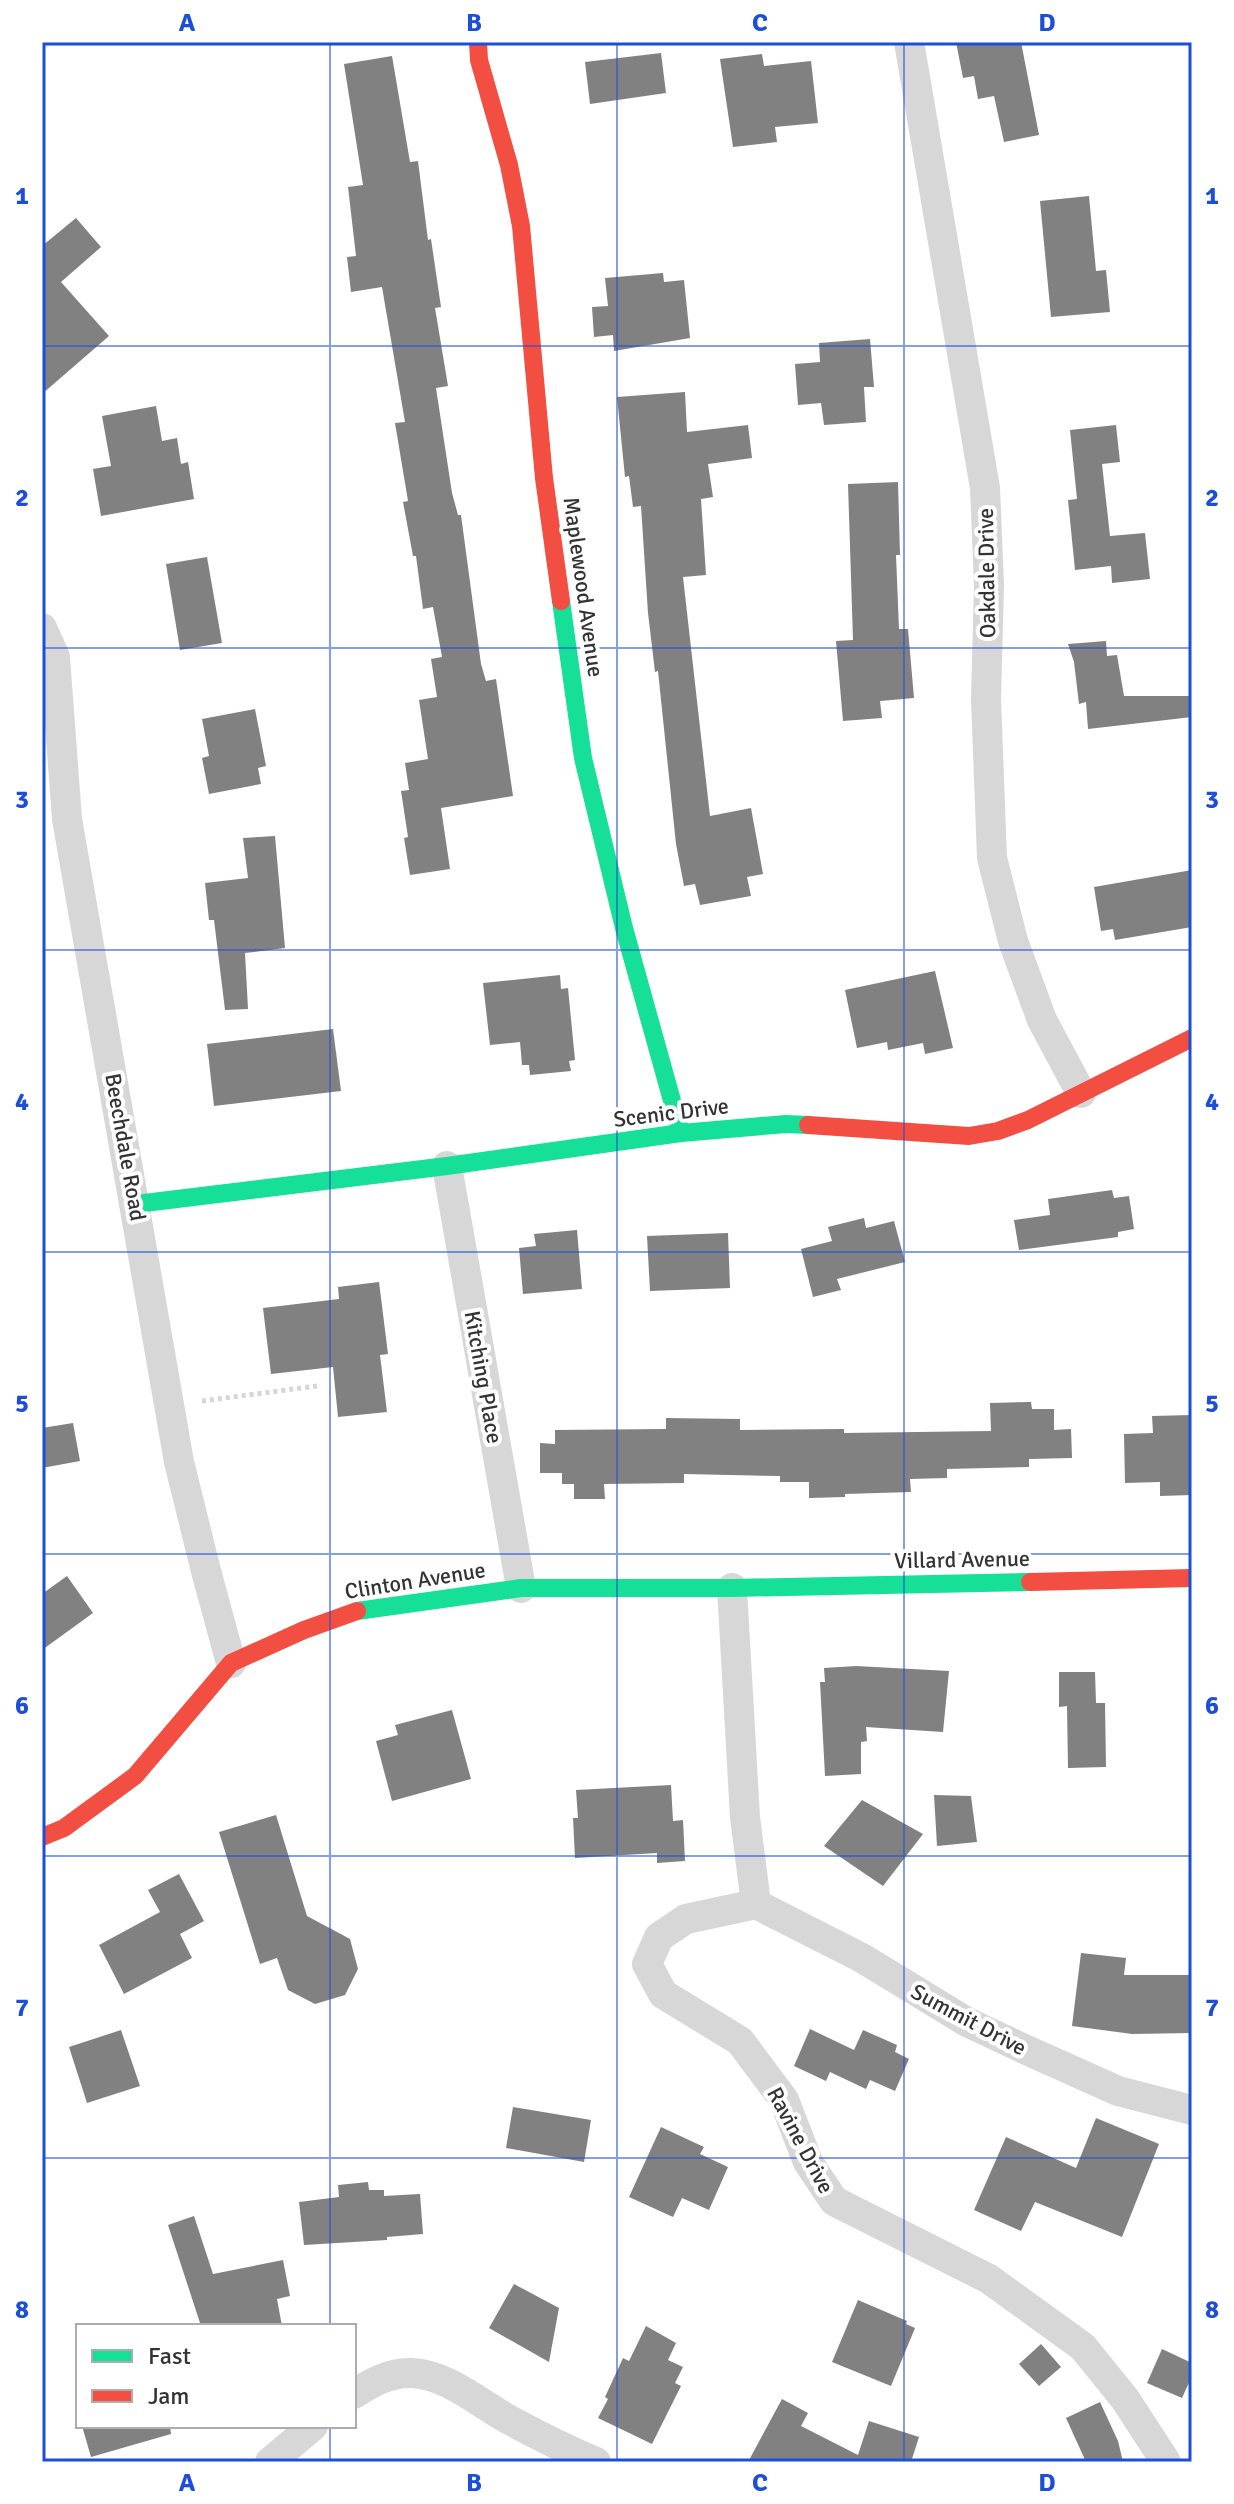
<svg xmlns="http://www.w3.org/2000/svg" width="1234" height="2504" viewBox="0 0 1234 2504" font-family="Signika,sans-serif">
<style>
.building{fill:#818181}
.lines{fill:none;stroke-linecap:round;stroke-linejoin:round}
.path{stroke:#d6d6d6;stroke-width:5;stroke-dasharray:4 4;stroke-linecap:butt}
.street{stroke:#d7d7d7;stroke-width:30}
.fast{stroke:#16e098;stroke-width:18}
.jam{stroke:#f24e42;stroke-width:18}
.grid{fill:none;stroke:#1d4ed8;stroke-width:2;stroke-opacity:0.55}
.labels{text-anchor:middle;stroke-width:8;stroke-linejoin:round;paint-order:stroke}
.street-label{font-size:22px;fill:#333;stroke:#fff}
.neatline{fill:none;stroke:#1d4ed8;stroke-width:3}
.grid-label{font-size:26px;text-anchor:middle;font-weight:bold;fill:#1d4ed8}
</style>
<rect width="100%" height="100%" fill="#fff"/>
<g class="building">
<path d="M956,42H1021L1039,135L1004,142L994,96L978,99L974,76L963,78Z"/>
<path d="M661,53L666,93L590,104L585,62Z"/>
<path d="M762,54L764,66L811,61L818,123L775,127L777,142L733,147L720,59Z"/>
<path d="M392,56L410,162L418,161L428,240L431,239L441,307L435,308L448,386L436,388L452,493L458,515H461L481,664L486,681L496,679L513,796L441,808L450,869L410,875L404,838L408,837L401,791L409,790L405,763L428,759L419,700L437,697L431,659L442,657L433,607L423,609L416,556H413L403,502L408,501L395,423L405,422L382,287L351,292L347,257L356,256L348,187L363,185L344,64Z"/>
<path d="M1089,196L1096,271L1106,270L1110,312L1051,317L1040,201Z"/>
<path d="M76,218L101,247L61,282L109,336L42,394V246Z"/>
<path d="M663,273L664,282L684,280L690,338L614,351L613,335L594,337L592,307L608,306L605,278Z"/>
<path d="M870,339L874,387H864L866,422L824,425L821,403L798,405L795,364L820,362L819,343Z"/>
<path d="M685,392L687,432L748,425L752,458L708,464L713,497L701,499L706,575L683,577L710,816L751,808L763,874L747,877L751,896L700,905L695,884L684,886L676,844L658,671L655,672L648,613L641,506L633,507L629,476L625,477L617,397Z"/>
<path d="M156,406L162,441L177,438L181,464L188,462L194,499L101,516L93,469L111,466L102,416Z"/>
<path d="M1116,425L1120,462L1102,464L1110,536L1145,533L1150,579L1112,583L1111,566L1075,570L1068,500L1077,499L1070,430Z"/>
<path d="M898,482L900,555H896L899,629H908L914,698L880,701L882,718L843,721L836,641L853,640L848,484Z"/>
<path d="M207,557L222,643L180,650L166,564Z"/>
<path d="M1106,641L1107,656L1117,655L1124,696H1192V717L1088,729L1086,702L1079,704L1074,662L1068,644Z"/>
<path d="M255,709L266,766L258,768L261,784L209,794L202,758L209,756L202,719Z"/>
<path d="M275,836L285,948L245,953L248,1009L225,1010L214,920H209L205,883L248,878L243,838Z"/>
<path d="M1192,870V927L1115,940L1113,929L1101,931L1094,887Z"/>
<path d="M935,971L953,1048L925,1054L923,1043L888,1050L887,1042L857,1048L845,990Z"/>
<path d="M560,975L561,989L568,988L575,1060L569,1061L571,1071L530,1075L529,1065H522L520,1042L490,1045L483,983Z"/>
<path d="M333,1029L341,1091L214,1106L207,1044Z"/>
<path d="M1112,1190L1114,1198L1129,1196L1134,1229L1118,1232V1237L1019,1250L1014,1220L1050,1215L1048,1199Z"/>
<path d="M864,1218L866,1228L894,1221L905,1262L837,1279L841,1290L813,1297L801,1249L832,1241L828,1227Z"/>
<path d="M577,1230L582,1289L523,1294L519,1248L536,1246L534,1234Z"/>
<path d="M728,1233L730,1288L650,1291L647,1236Z"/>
<path d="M379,1282L388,1354L380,1355L387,1412L338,1417L333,1367L271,1374L263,1308L339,1299L338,1287Z"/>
<path d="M1031,1402L1032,1409H1054V1430L1071,1429L1072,1458L1029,1459V1467L947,1469V1478L910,1479L911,1492L845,1494V1497L809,1498V1482H780V1476L684,1474V1483L604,1484L605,1499H574V1484H562V1473H540V1443L555,1444V1430L666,1429V1418L740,1419V1430L844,1429V1433L991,1431L990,1403Z"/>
<path d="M1192,1415V1495L1160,1496V1482L1125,1483L1124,1434L1153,1433L1152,1416Z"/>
<path d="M73,1423L80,1461L42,1468V1428Z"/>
<path d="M67,1576L93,1613L42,1650V1594Z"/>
<path d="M856,1666L949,1671L943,1732L866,1727L867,1741L861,1742V1774L825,1776L820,1682H825L824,1668Z"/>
<path d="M1059,1672H1095L1096,1703H1105L1106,1767L1068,1768L1067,1706L1059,1707Z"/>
<path d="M452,1710L471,1779L392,1801L376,1741L398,1735L395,1725Z"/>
<path d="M671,1785L673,1821L683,1820L685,1861L657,1863V1853L575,1858L573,1818H578L576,1790Z"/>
<path d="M934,1795L971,1796L977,1842L937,1846Z"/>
<path d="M862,1800L923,1834L883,1886L824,1846Z"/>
<path d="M276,1815L307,1916L350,1939L358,1969L345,1995L315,2004L288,1990L277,1958L260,1964L219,1832Z"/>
<path d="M179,1874L204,1921L180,1934L192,1958L124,1994L99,1945L160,1912L148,1890Z"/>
<path d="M1081,1953L1126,1958L1124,1975H1192V2033L1132,2034L1072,2026Z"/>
<path d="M810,2029L854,2050L863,2030L897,2045L895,2052L909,2059L895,2091L870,2080L866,2089L830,2072L826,2081L794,2066Z"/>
<path d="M121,2030L140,2086L87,2103L69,2047Z"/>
<path d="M513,2107L591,2120L584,2162L506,2148Z"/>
<path d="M1096,2118L1159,2144L1122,2237L1035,2202L1021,2231L974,2210L1006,2137L1076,2168Z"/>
<path d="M661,2127L704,2147L700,2154L728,2167L709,2210L682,2198L673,2217L629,2197Z"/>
<path d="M368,2182L369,2190H384V2196L420,2194L423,2234L387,2237V2240L304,2245L299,2202L339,2197L338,2185Z"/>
<path d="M194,2216L213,2274L283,2260L290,2296L277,2299L282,2326H201L168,2225Z"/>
<path d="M514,2284L559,2308L549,2362L489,2328Z"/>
<path d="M858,2300L907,2321L906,2324L915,2328L891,2386L832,2362Z"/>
<path d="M646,2326L676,2343L668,2360L683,2367L675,2383L681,2386L652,2444L598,2418L608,2399L605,2397L623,2358L629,2361Z"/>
<path d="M1041,2344L1061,2367L1039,2386L1019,2364Z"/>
<path d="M1162,2349L1192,2363V2376L1182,2398L1147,2383Z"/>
<path d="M782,2399L808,2413L801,2426L858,2455L869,2421L919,2437L911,2462H748Z"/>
<path d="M1100,2402L1118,2441L1123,2462H1086L1066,2418Z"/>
<path d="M82,2426H170L171,2434L91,2457Z"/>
</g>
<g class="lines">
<path class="path" d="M202,1401L317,1386"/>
<g class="street">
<path d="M909,42L985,488L989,585L986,699L992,858L1013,941L1042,1020L1081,1093"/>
<path d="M42,628L55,657L67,819L179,1462L206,1571L231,1663"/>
<path d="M447,1166L521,1588"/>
<path d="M732,1588L745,1817L756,1904"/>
<path d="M756,1904L686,1919L659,1937L647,1964L663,1994L740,2041L784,2100L808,2162L834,2201L989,2279L1083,2347L1125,2399L1166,2462"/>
<path d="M756,1904L862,1958L967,2022L1020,2047L1118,2091L1192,2110"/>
<path d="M354,2394C371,2383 390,2372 412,2373C445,2374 478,2402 506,2418C535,2434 565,2449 596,2462"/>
<path d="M270,2462L313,2426"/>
</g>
<g class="fast">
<path d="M561,601L583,758L624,928L681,1133"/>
<path d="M136,1204L447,1166L681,1133L786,1124L808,1125"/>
<path d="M357,1611L521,1588H732L1030,1582"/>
</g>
<g class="jam">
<path d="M478,42L479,60L509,165L521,226L544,478L561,601"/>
<path d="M808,1125L969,1136L998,1131L1028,1120L1192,1038"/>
<path d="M1030,1582L1192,1578"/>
<path d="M42,1837L64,1828L135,1776L231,1663L304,1630L357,1611"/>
</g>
</g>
<path class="grid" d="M330,42V2326M617,42V2462M904,42V2462M42,346H1192M42,648H1192M42,950H1192M42,1252H1192M42,1554H1192M42,1856H1192M42,2158H1192M330,2426V2462"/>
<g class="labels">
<g class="street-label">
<text transform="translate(986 573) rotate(-91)" y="8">Oakdale Drive</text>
<text transform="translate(584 587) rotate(82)" y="8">Maplewood Avenue</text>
<text transform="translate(671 1112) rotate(-7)" y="8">Scenic Drive</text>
<text transform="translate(126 1147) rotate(80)" y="8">Beechdale Road</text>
<text transform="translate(484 1377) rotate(80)" y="8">Kitching Place</text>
<text transform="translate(962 1559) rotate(-1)" y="8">Villard Avenue</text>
<text transform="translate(415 1580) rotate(-9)" y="8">Clinton Avenue</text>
<text transform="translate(969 2019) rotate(28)" y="8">Summit Drive</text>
<text transform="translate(801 2140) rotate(62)" y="8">Ravine Drive</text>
</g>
</g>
<rect width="1234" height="2504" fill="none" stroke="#ffffff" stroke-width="88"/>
<rect x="76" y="2324" width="280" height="104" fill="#ffffff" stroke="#adadad" stroke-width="2"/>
<rect x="92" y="2350" width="40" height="12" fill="#16e098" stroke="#adadad" stroke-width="2"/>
<text x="148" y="2364" font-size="24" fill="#333333">Fast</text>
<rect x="92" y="2390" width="40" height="12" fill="#f24e42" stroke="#adadad" stroke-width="2"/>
<text x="148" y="2404" font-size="24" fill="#333333">Jam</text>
<rect x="44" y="44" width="1146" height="2416" class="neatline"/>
<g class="grid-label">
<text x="187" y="31">A</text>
<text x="474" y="31">B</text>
<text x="760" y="31">C</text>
<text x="1047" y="31">D</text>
<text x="22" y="204">1</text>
<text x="1212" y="204">1</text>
<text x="22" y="506">2</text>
<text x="1212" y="506">2</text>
<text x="22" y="808">3</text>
<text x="1212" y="808">3</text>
<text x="22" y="1110">4</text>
<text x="1212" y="1110">4</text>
<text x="22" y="1412">5</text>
<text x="1212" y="1412">5</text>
<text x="22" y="1714">6</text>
<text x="1212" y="1714">6</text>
<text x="22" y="2016">7</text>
<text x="1212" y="2016">7</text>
<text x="22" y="2318">8</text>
<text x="1212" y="2318">8</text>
<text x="187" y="2491">A</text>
<text x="474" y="2491">B</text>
<text x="760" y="2491">C</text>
<text x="1047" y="2491">D</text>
</g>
</svg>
